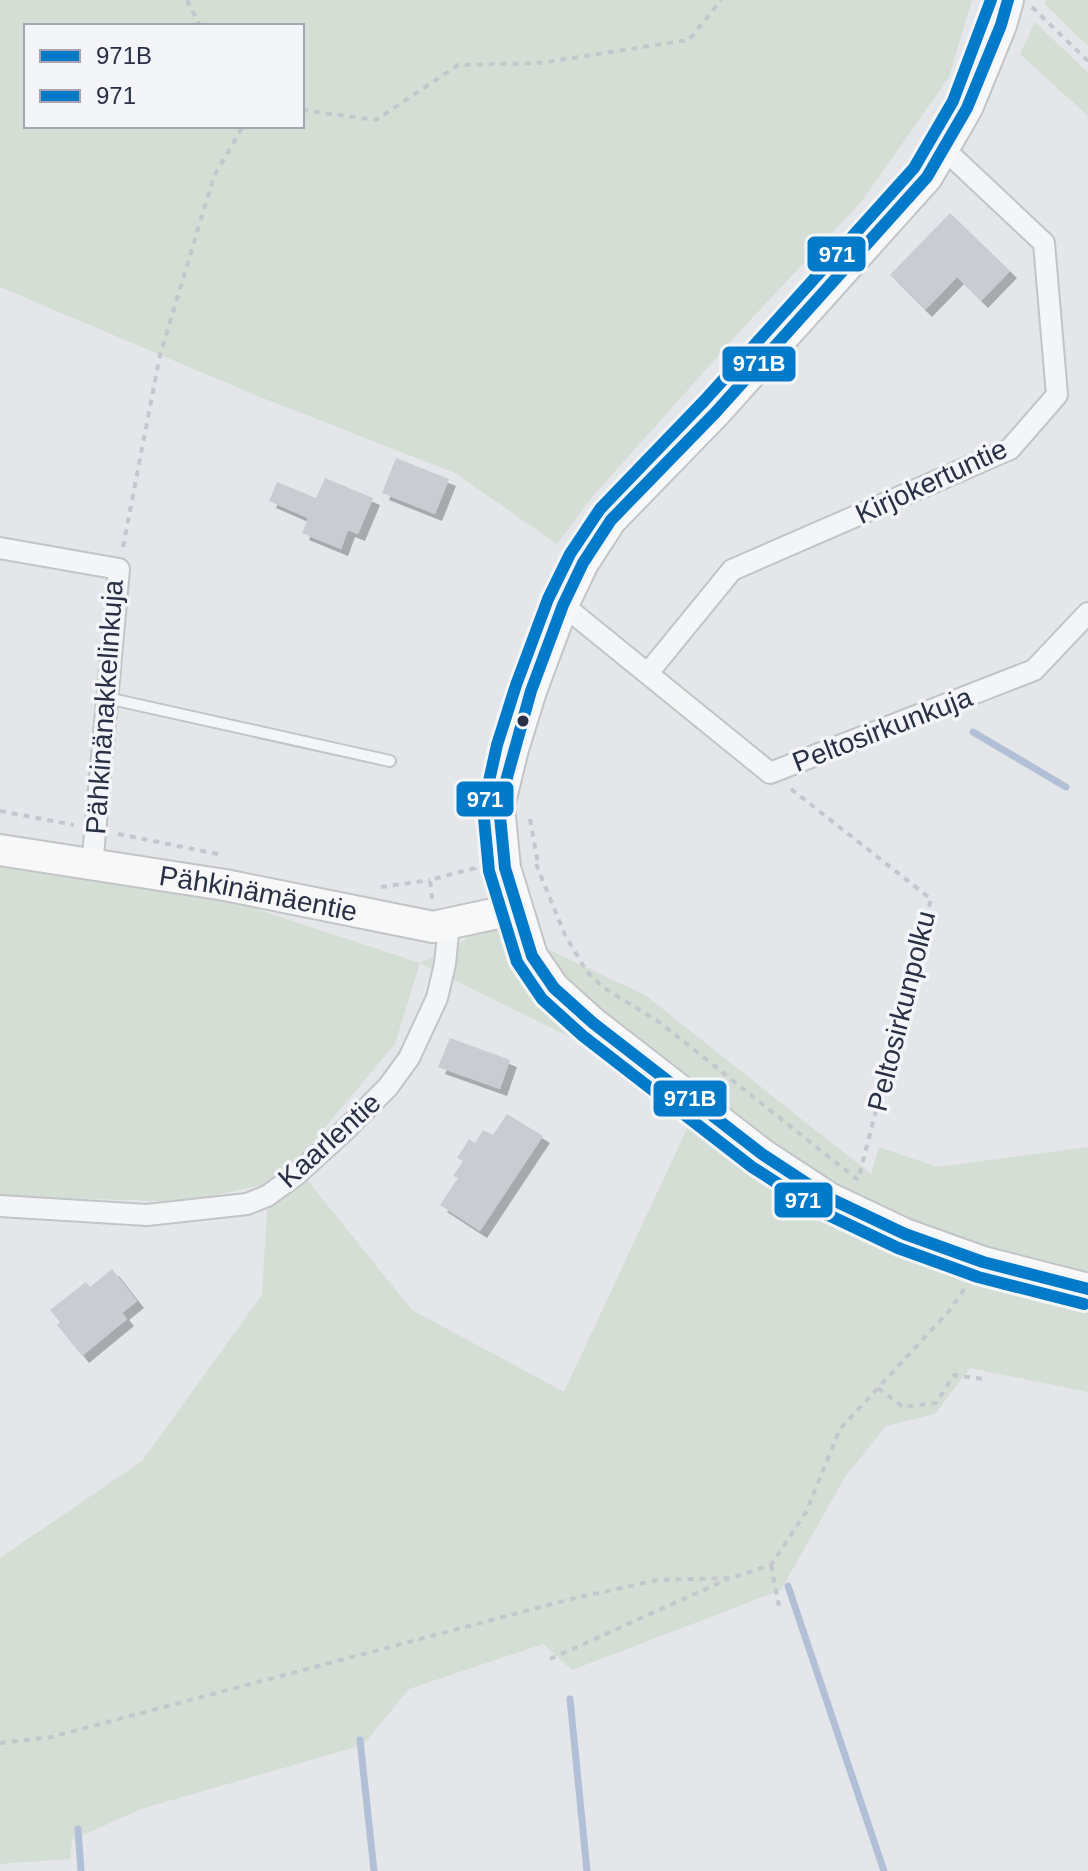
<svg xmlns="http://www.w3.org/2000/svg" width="1088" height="1871" viewBox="0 0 1088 1871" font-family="Arial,sans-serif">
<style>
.green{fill:#d4ded5;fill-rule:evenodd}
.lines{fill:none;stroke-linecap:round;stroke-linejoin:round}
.stream{stroke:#b1c0d7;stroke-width:7}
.building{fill:#cbccd1;filter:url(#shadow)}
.lane-casing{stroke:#c3c4c8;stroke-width:14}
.street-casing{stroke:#c3c4c8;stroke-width:24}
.secondary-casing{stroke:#c3c4c8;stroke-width:34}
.path{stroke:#c6c7cd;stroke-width:4;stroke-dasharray:6 6;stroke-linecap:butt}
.lane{stroke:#f4f5f7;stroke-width:10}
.street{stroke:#f4f5f7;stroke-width:20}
.secondary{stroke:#f8f8f8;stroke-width:30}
.bus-1-casing{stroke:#f3f5f9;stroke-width:18}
.bus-2-casing{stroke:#f3f5f9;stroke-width:18}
.bus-1{stroke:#007ac9;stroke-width:12}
.bus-2{stroke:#007ac9;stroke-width:12}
.bus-dot{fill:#293046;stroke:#f3f5f9;stroke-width:3}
.labels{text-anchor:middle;stroke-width:7;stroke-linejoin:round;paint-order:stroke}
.street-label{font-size:28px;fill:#293046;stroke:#f3f5f9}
.line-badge{stroke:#f3f5f9;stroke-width:3}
.badge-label{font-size:22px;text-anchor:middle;font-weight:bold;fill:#fff}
</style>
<defs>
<filter id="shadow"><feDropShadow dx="7" dy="7" stdDeviation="0" flood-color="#0004"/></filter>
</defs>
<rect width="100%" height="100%" fill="#e5e6ea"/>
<g class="green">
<path d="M0,0H972L949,77L862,201L743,328L593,496L557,544L455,473L255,395L0,287ZM26,26H302V126H26Z"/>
<path d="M1046,0H1088V46L1045,4Z"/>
<path d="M1035,22L1088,73V116L1020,54Z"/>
<path d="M0,864L247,906L420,963L465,940L477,916L645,995L871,1174L879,1147L937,1167L1088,1147V1392L970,1368L935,1414L886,1426L845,1477L781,1590L572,1670L543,1644L409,1689L363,1745L141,1809L72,1840L70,1859L0,1864V1558L142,1461L262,1295L267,1210L308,1181L412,1310L564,1392L692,1118L576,1040L420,963L395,1044L301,1156L262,1185L185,1202L0,1196Z"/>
</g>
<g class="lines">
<g class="stream">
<path d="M973,732L1066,787"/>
<path d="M788,1586L884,1871"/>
<path d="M570,1699L587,1871"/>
<path d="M360,1740L374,1871"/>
<path d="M78,1829L81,1871"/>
</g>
</g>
<g class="building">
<path d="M950,213L1010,271L981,301L957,277L925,310L890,275Z"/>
<path d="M396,458L449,479L435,514L382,493Z"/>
<path d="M325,478L373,498L358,534L348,530L341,549L302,533L308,518L269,501L277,482L316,498Z"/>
<path d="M450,1038L510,1060L500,1089L438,1067Z"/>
<path d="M507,1114L543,1136L480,1231L440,1205L458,1178L453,1176L463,1161L457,1158L469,1139L475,1143L483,1130L493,1135Z"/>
<path d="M112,1269L137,1301L122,1313L127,1319L82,1356L57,1325L60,1322L50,1310L86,1282L90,1287Z"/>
</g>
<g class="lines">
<g class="lane-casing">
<path id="lane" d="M107,698L390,761"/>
</g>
<g class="street-casing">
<g id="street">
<path d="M0,548L119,569L92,866"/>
<path d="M563,605L770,773L1034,670L1088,613"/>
<path d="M648,673L732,570L1010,449L1057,395L1044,243L943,148"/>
<path d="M0,1206L147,1215L247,1204L267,1196L296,1175L341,1134L388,1087L409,1058L437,998L445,964L449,923"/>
</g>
</g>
<g class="secondary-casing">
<g id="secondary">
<path d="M1008,0L1001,25L967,108L927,177L716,412L611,520L583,563L563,605L531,691L513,749L499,806L505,868L532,956L554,988L593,1023L762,1154L829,1198L905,1234L983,1262L1088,1289"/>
<path id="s1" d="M0,850L225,885L433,927L516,909"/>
</g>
</g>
<g class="path">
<path d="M187,0L200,26"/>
<path d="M1032,7L1088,61"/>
<path d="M302,110L376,120L458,65L539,63L689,40L721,0"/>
<path d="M123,547L160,355L214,176L243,126"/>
<path d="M791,789L931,899L858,1180"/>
<path d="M0,811L74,825"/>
<path d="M530,819L538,864"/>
<path d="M118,834L223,855"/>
<path d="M536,864L565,935L587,972L604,988L659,1022L858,1180"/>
<path d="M381,887L430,880"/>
<path d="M432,899L430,880L475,868L476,864"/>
<path d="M878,1388L903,1407L936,1403L954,1375L983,1379"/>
<path d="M771,1565L779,1606"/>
<path d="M550,1659L728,1579"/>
<path d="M0,1743L51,1737L567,1600L657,1580L731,1578L771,1565L806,1512L840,1429L950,1310L966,1286"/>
</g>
<use href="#lane" class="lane"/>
<use href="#street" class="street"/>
<use href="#secondary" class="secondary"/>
<g class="bus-1-casing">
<path id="bus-1" d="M1008,0L1001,25L967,108L927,177L716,412L611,520L583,563L563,605L531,691L499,806L505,868L532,956L554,988L593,1023L762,1154L829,1198L905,1234L983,1262L1088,1289"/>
</g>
<g class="bus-2-casing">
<path id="bus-2" d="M991,0L953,101L914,168L704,401L600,509L570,554L548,599L516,685L497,745L483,808L489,871L517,962L542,999L583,1036L752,1167L822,1212L898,1248L978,1277L1084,1304"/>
</g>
<use href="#bus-1" class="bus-1"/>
<use href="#bus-2" class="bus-2"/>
</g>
<circle class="bus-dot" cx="523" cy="721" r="7"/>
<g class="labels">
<g class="street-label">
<text transform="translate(931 481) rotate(-25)" y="10">Kirjokertuntie</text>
<text transform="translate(104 707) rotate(-86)" y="10">Pähkinänakkelinkuja</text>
<text transform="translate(882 729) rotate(-21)" y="10">Peltosirkunkuja</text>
<text dy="10" stroke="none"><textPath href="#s1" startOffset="262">Pähkinämäentie</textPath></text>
<text transform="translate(901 1011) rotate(-76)" y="10">Peltosirkunpolku</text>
<text transform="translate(329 1140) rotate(-42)" y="10">Kaarlentie</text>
</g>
</g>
<g class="line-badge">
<rect x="806" y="235" width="61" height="38" rx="8" fill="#007ac9"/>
<rect x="721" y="345" width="76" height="38" rx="8" fill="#007ac9"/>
<rect x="455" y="780" width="60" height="38" rx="8" fill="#007ac9"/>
<rect x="652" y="1079" width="76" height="39" rx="8" fill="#007ac9"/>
<rect x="773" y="1181" width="61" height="38" rx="8" fill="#007ac9"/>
</g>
<g class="badge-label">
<text x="837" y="262">971</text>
<text x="759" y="371">971B</text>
<text x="485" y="807">971</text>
<text x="690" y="1106">971B</text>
<text x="803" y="1208">971</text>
</g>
<rect x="24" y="24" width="280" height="104" fill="#f3f5f9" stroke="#a2a6b1" stroke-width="2"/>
<rect x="40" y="50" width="40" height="12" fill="#007ac9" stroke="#a2a6b1" stroke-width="2"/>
<text x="96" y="64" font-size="24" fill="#293046">971B</text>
<rect x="40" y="90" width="40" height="12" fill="#007ac9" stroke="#a2a6b1" stroke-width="2"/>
<text x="96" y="104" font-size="24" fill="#293046">971</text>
</svg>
